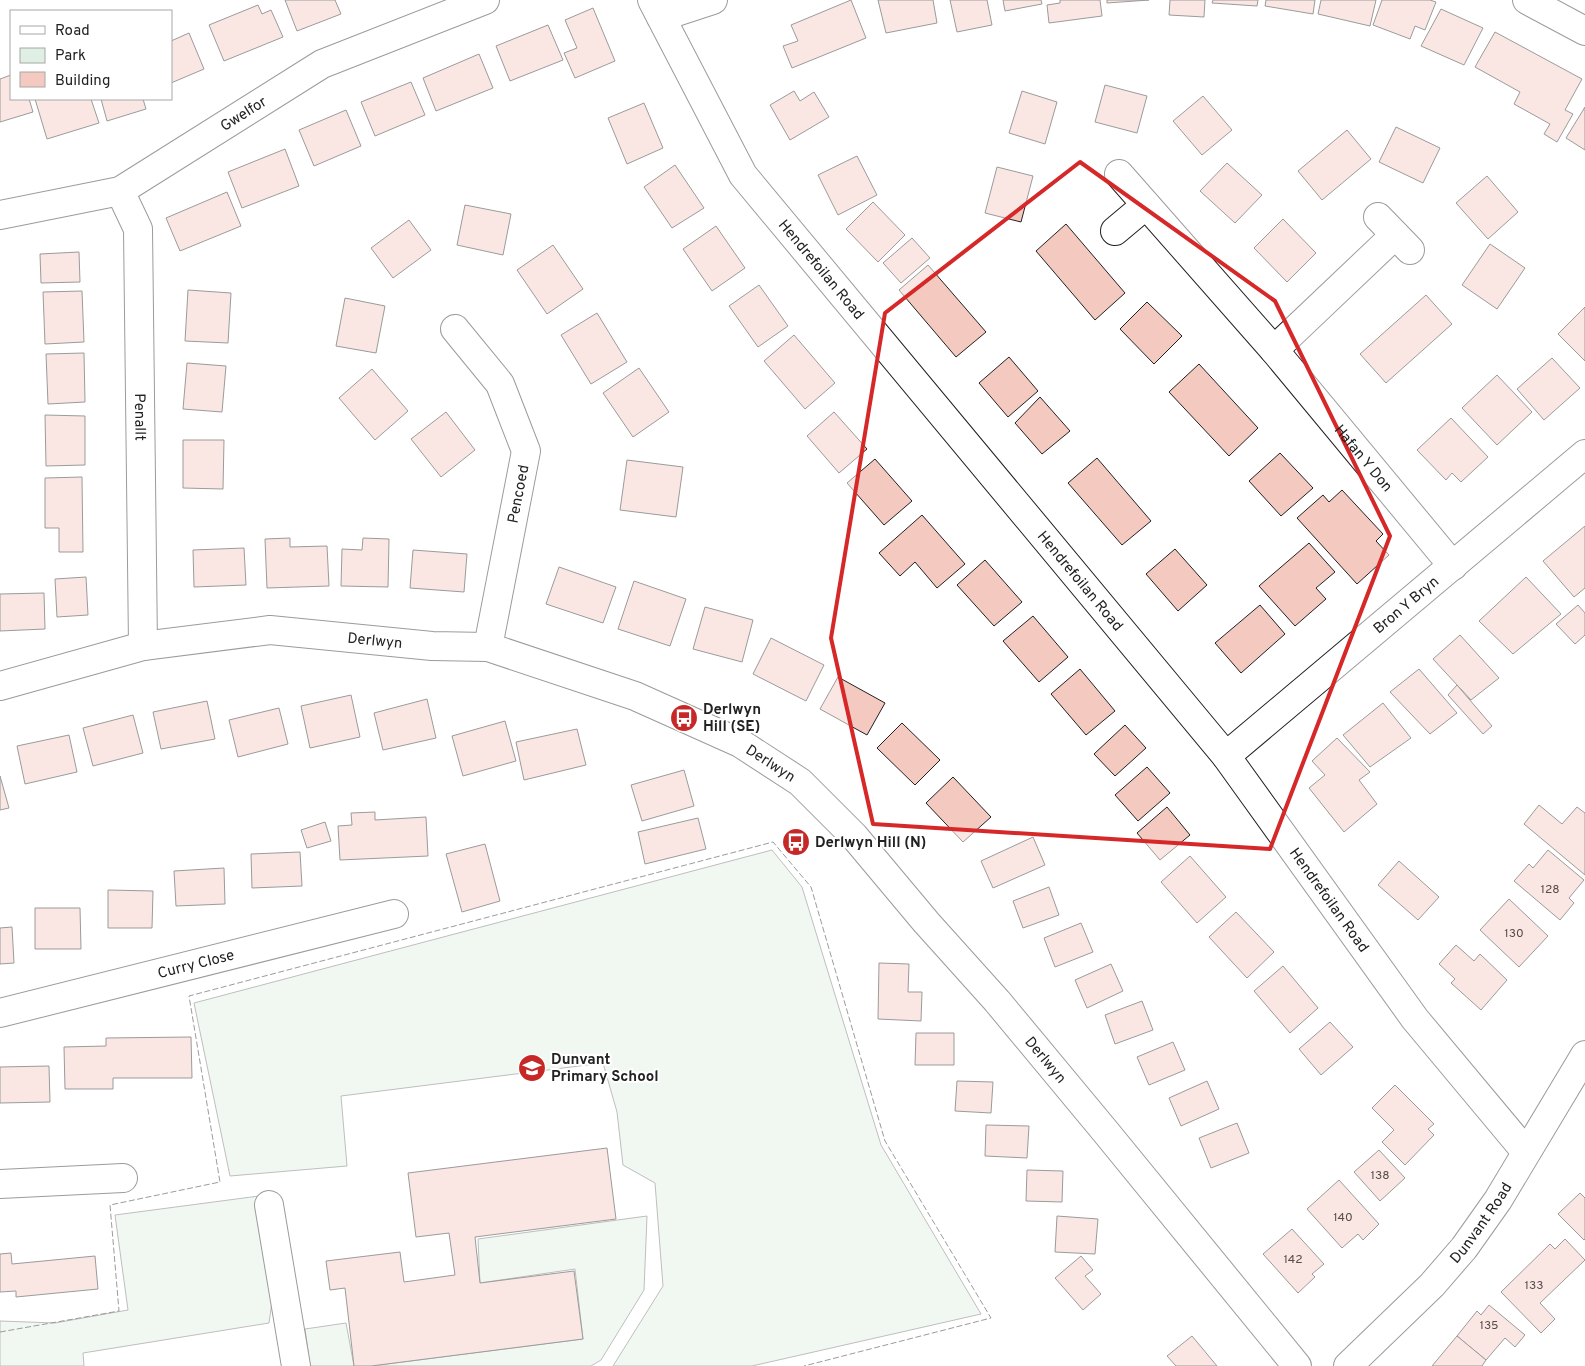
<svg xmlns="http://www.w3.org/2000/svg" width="1585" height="1366" viewBox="0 0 1585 1366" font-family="Overpass,sans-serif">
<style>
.green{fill:#e0efe3;stroke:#6f6f6f}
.building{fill:#f3c9c0;stroke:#222}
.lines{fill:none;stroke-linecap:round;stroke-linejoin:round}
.minor-casing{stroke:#222;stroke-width:30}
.minor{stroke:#fff;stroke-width:28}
.fence{stroke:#222;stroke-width:1;stroke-dasharray:6 2.5;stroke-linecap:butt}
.marked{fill:none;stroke:#d62828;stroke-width:4;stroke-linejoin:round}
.labels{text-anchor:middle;stroke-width:4;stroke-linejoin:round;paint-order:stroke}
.number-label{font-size:12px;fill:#564c4a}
.street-label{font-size:15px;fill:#222;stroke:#fff}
.poi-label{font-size:15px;font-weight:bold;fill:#222;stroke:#fff;text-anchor:start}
</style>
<rect width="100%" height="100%" fill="#fff"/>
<g class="green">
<path d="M772,850L802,887L881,1145L981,1314L752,1366H613L663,1286L655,1183L623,1165L617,1112L603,1063L341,1096L347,1166L230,1176L194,1003Z"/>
<path d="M259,1196L273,1295L269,1323L83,1353L84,1366H0V1321L55,1323L128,1310L115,1215Z"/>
<path d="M647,1216L644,1290L601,1360L591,1366H371L583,1339L575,1269L480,1283L478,1239Z"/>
<path d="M346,1323L354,1366H310L305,1329Z"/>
</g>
<g class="building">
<path d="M285,0H335L341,14L297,31Z"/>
<path d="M851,0L866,38L792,68L783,46L798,41L791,25Z"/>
<path d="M878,0H933L937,23L886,33Z"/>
<path d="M950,0H987L992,25L957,32Z"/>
<path d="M1003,0H1041L1042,4L1005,11Z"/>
<path d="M1060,0H1100L1102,16L1049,23L1047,5L1060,3Z"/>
<path d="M1107,0H1149L1107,3Z"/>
<path d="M1170,0H1205L1204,17L1169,15Z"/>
<path d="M1213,0H1258L1257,6L1212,3Z"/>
<path d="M1266,0H1315L1313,14L1265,6Z"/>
<path d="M1321,0H1376L1370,26L1318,14Z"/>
<path d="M1382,0H1430L1436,2L1425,30L1415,26L1410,39L1373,25Z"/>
<path d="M258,5L262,14L271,10L283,37L224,61L209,25Z"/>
<path d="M593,8L615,61L575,78L564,53L577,48L565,20Z"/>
<path d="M1441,9L1483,28L1464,65L1421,46Z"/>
<path d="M548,25L563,60L510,81L496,46Z"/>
<path d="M1495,32L1582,79L1565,110L1573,114L1557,142L1544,134L1550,124L1514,104L1520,92L1475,67Z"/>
<path d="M189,33L204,69L171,83V41Z"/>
<path d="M479,54L493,88L436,111L423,78Z"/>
<path d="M11,75V99H29L33,112L0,122V79Z"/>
<path d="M411,82L425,115L375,136L361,102Z"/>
<path d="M1105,85L1147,96L1137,133L1095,122Z"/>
<path d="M794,91L800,101L814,92L829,117L790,140L770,105Z"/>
<path d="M1022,91L1057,102L1045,144L1009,133Z"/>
<path d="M1203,96L1232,130L1202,155L1173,121Z"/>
<path d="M35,99H91L99,123L47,139Z"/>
<path d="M101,99H143L146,109L107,121Z"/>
<path d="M644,103L663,148L627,164L608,118Z"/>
<path d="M1585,107V150L1566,138Z"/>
<path d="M346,110L361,146L314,166L299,130Z"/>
<path d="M1396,127L1440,148L1423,183L1379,162Z"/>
<path d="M1347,130L1371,159L1322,200L1298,171Z"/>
<path d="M285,149L299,186L242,208L228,172Z"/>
<path d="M857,156L877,195L838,215L818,175Z"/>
<path d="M1227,163L1262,195L1235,223L1200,191Z"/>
<path d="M675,165L704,208L672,228L644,187Z"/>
<path d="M997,167L1033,176L1021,222L985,213Z"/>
<path d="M1487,176L1518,212L1488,239L1456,203Z"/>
<path d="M227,192L241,226L180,251L166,218Z"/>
<path d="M873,202L905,235L878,262L846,229Z"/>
<path d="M465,205L511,214L503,255L457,245Z"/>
<path d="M1283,219L1316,253L1287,282L1254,248Z"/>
<path d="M409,220L431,250L393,278L371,248Z"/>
<path d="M1066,224L1125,293L1095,320L1036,251Z"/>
<path d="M716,226L745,268L712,291L683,249Z"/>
<path d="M912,238L930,258L901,283L883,263Z"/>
<path d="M1490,244L1525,268L1497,309L1462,285Z"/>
<path d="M553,245L583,289L547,314L517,270Z"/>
<path d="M79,252L80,282L41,283L40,254Z"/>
<path d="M928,265L986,332L956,357L899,290Z"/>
<path d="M759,285L788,326L758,347L729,306Z"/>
<path d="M188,290L231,293L228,343L185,341Z"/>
<path d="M82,291L84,342L45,344L43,292Z"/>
<path d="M1426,295L1452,324L1386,383L1360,354Z"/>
<path d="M345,298L385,306L376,353L336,346Z"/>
<path d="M1147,302L1182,336L1154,364L1120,329Z"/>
<path d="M1585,307V361L1558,334Z"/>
<path d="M597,313L627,362L591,384L561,335Z"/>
<path d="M794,335L835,383L805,409L764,361Z"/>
<path d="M84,353L85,402L48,404L46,354Z"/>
<path d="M1009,357L1038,391L1008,417L979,383Z"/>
<path d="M1552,358L1580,388L1544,420L1517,389Z"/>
<path d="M187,363L226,366L222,412L183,409Z"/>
<path d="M1199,364L1258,428L1229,456L1169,392Z"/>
<path d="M639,368L669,412L633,437L603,393Z"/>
<path d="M372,369L408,411L375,440L339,398Z"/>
<path d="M1497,375L1532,412L1497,445L1462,408Z"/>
<path d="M1040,397L1070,431L1042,454L1015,423Z"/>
<path d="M446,412L475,450L441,477L411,439Z"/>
<path d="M834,412L867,449L839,473L807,436Z"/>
<path d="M45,415L85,416V465L46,466Z"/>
<path d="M1451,418L1488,457L1461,482L1452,473L1446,480L1417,450Z"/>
<path d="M183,440H224L223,489L183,488Z"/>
<path d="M1280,453L1313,488L1281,516L1249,481Z"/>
<path d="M1097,458L1151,521L1122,545L1068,483Z"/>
<path d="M875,459L912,501L884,525L847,483Z"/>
<path d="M627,460L683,467L676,517L620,510Z"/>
<path d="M82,477L83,552H59V528H45V478Z"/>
<path d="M1342,490L1383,534L1376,541L1389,555L1357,584L1297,518L1323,495L1329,502Z"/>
<path d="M922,515L965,564L937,588L915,562L900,576L879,553Z"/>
<path d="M1585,526V588L1574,597L1543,561Z"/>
<path d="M290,538V547L327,546L329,586L267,588L265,539Z"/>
<path d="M363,538L389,539L388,587L341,586L342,549L362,550Z"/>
<path d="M1309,543L1335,572L1316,588L1326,599L1295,626L1259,586Z"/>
<path d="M244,548L246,585L194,587L193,550Z"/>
<path d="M1175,549L1207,585L1178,611L1146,574Z"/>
<path d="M413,550L467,554L464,592L410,588Z"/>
<path d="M985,560L1022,602L994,626L957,585Z"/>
<path d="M559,567L616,587L603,623L546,604Z"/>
<path d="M86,577L88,615L57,617L55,579Z"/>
<path d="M1526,577L1561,614L1513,654L1479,621Z"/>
<path d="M634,581L686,599L670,646L618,629Z"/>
<path d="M44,593L45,629L0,631V594Z"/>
<path d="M1260,605L1285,634L1241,673L1215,643Z"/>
<path d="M1578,605L1585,613V635L1575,644L1556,624Z"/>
<path d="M705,607L753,620L742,662L693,649Z"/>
<path d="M1033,616L1068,657L1039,682L1003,641Z"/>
<path d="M1460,635L1499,678L1471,700L1433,659Z"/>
<path d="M771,638L824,665L806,701L753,674Z"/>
<path d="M1080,669L1115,711L1086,735L1051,694Z"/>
<path d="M1419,669L1457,713L1430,734L1390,692Z"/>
<path d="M838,677L885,703L867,735L820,709Z"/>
<path d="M1457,685L1492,726L1483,734L1448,695Z"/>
<path d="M351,695L360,737L310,748L301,706Z"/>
<path d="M427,699L436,738L383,750L374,713Z"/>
<path d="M207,701L215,739L161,749L153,712Z"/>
<path d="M1383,703L1411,738L1370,767L1343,735Z"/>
<path d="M279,708L288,744L238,757L229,720Z"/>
<path d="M133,715L143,753L93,766L83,728Z"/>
<path d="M505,721L516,761L463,776L452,736Z"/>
<path d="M902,723L940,760L915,785L877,748Z"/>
<path d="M1125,725L1146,748L1115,776L1094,754Z"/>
<path d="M577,729L586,765L524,780L516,742Z"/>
<path d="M69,735L77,772L25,784L17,746Z"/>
<path d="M1337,738L1370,772L1359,780L1377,804L1344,832L1309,788L1325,775L1312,761Z"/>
<path d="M1147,767L1170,793L1138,821L1115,795Z"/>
<path d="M684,770L694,806L642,821L631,785Z"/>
<path d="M0,776L9,808L0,810Z"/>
<path d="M953,777L991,817L963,842L926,803Z"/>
<path d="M1539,805L1562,824L1577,807L1585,813V875L1524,824Z"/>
<path d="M1167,807L1190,835L1160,860L1137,833Z"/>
<path d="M375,812V820L426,817L428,856L340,860L338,826L352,825L351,813Z"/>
<path d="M698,818L706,849L645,864L638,832Z"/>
<path d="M325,822L331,841L307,848L301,830Z"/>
<path d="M1033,837L1045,865L993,888L981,861Z"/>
<path d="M485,844L500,901L462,912L446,854Z"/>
<path d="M1548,850L1584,880L1569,898L1574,903L1560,920L1514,881L1529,864L1533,868Z"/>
<path d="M300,852L302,886L252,888L251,854Z"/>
<path d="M1190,856L1226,897L1197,923L1161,882Z"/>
<path d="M1399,861L1439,897L1418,920L1378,885Z"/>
<path d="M224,868L225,904L176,906L174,871Z"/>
<path d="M1049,887L1059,915L1023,928L1013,901Z"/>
<path d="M108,890L153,891L152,928H108Z"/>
<path d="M1509,899L1548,936L1519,967L1480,930Z"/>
<path d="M35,908H80L81,949H35Z"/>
<path d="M1236,912L1274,952L1247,978L1209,937Z"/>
<path d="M1081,923L1093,952L1055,967L1044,938Z"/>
<path d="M12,927L14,963L0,964V928Z"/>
<path d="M1456,945L1474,961L1480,954L1507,980L1481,1010L1451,983L1455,979L1439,964Z"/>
<path d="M879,963L909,964L908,992H922L921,1021L878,1019Z"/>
<path d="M1111,964L1123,991L1087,1008L1075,980Z"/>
<path d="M1283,966L1318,1008L1290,1033L1254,991Z"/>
<path d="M1142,1001L1153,1030L1115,1044L1105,1015Z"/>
<path d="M1330,1022L1353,1047L1321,1075L1299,1049Z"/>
<path d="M916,1033H954V1065H915Z"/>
<path d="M191,1037L192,1078H113V1089H65L64,1047L106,1046V1038Z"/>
<path d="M1173,1042L1185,1070L1149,1085L1137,1057Z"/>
<path d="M49,1066L50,1102L0,1103V1067Z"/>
<path d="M957,1081L993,1082L991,1113L955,1111Z"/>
<path d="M1207,1081L1219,1109L1181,1126L1169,1098Z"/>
<path d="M1395,1085L1434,1124L1428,1129L1434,1135L1405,1165L1382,1142L1394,1130L1372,1108Z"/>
<path d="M1237,1123L1249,1153L1211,1168L1199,1138Z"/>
<path d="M986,1125L1029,1126L1027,1158L985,1156Z"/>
<path d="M607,1148L616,1219L475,1237L480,1283L574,1271L583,1339L371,1366H354L345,1288L330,1290L326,1261L400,1252L404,1282L455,1275L449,1233L416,1237L408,1173Z"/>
<path d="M1379,1150L1405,1178L1380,1201L1354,1172Z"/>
<path d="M1027,1170L1063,1171L1062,1202L1026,1201Z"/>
<path d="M1339,1180L1379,1224L1363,1240L1358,1234L1342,1248L1307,1209Z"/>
<path d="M1580,1193L1585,1198V1239L1584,1240L1558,1214Z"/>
<path d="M1057,1216L1098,1219L1095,1254L1055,1252Z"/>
<path d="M1292,1229L1324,1264L1312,1274L1315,1277L1298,1293L1263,1254Z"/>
<path d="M1565,1239L1585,1260L1540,1303L1555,1319L1541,1333L1501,1292L1550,1244L1555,1249Z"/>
<path d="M11,1253L12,1264L95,1256L98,1289L16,1297V1291L0,1292V1254Z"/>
<path d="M1081,1256L1093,1270L1085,1276L1101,1294L1083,1310L1055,1278Z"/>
<path d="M1489,1305L1525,1335L1515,1347L1505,1338L1486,1360L1457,1336L1477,1311L1481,1315Z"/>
<path d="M1192,1336L1217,1366H1176L1167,1356Z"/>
<path d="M1457,1336L1486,1360L1482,1366H1432Z"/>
</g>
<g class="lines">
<g class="minor-casing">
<g id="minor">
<path id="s1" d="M652,0L743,175L1226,756L1415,1019L1526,1152"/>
<path d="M1527,0L1585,31"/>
<path d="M661,17L713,0"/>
<path id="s2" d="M1119,174L1274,350L1453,566"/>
<path id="s3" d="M120,191L138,229L143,646"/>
<path id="s4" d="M0,215L120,191L322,64L485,0"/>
<path d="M1378,217L1410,250"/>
<path d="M1115,231L1146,205"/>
<path d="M455,329L500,384L526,451L488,647"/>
<path d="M1274,350L1395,235"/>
<path id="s5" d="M0,686L143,646L270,630L432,646L488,647L635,696L740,743L800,782L854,836L926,922L997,1001L1105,1131L1297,1366"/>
<path id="s6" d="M1226,756L1585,454"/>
<path id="s7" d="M0,1013L394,914"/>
<path d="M0,1184L123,1178"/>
<path d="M269,1205L296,1366"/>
<path id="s8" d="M1348,1366L1432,1285L1464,1248L1498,1200L1585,1055"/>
</g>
</g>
<use href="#minor" class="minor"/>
<path class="fence" d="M0,1332L119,1311L110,1205L220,1182L189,996L773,842L811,887L885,1141L991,1318L804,1366"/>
</g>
<path d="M0 0H1585V1366H0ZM1080,162L1275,301L1390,536L1270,849L873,824L831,638L885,313Z" fill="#fff" fill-opacity=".55" fill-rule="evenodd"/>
<path class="marked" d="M1080,162L1275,301L1390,536L1270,849L873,824L831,638L885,313Z"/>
<defs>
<g id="bus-disc" transform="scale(1.4375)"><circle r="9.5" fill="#c62828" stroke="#fff"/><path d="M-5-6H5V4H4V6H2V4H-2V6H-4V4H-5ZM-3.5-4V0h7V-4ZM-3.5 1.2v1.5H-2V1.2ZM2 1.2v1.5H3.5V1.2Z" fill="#fff"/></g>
<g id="school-disc" transform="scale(1.4375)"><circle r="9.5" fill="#c62828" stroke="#fff"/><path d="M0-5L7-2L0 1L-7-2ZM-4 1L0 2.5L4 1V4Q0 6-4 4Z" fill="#fff"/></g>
</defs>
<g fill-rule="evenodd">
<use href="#bus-disc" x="684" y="718"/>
<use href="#bus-disc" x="796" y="842"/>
<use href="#school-disc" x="532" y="1068"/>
</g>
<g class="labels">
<g class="number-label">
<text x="1550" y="893">128</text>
<text x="1514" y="937">130</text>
<text x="1380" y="1179">138</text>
<text x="1343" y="1221">140</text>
<text x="1293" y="1263">142</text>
<text x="1534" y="1289">133</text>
<text x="1489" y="1329">135</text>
</g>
<g class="street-label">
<text dy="5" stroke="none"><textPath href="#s4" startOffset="268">Gwelfor</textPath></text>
<text dy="5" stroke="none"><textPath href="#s1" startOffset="320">Hendrefoilan Road</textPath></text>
<text dy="5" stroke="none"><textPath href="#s3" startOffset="230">Penallt</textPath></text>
<text dy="5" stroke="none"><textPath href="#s2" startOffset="375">Hafan Y Don</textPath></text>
<text transform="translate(518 494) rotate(-79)" y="5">Pencoed</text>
<text dy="5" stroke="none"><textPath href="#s1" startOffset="725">Hendrefoilan Road</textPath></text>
<text dy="5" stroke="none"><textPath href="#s6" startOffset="235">Bron Y Bryn</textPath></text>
<text dy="5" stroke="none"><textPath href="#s5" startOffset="382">Derlwyn</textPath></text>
<text dy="5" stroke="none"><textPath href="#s5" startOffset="802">Derlwyn</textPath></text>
<text dy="5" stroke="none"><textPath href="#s1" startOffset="1130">Hendrefoilan Road</textPath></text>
<text dy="5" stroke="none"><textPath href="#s7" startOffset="202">Curry Close</textPath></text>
<text dy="5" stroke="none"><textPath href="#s5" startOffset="1208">Derlwyn</textPath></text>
<text dy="5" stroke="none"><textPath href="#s8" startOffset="196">Dunvant Road</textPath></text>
</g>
<g class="poi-label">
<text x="703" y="714">Derlwyn<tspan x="703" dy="17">Hill (SE)</tspan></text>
<text x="815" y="847">Derlwyn Hill (N)</text>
<text x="551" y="1064">Dunvant<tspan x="551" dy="17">Primary School</tspan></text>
</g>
</g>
<rect x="10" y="10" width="162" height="90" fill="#ffffff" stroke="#a7a7a7"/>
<rect x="20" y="26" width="25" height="8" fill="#ffffff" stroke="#a7a7a7"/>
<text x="55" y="35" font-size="15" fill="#222222">Road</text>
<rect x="20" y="48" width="25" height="15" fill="#e0efe3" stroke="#a7a7a7"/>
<text x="55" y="60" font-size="15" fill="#222222">Park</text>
<rect x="20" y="72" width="25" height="15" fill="#f3c9c0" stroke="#a7a7a7"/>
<text x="55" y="85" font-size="15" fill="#222222">Building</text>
</svg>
